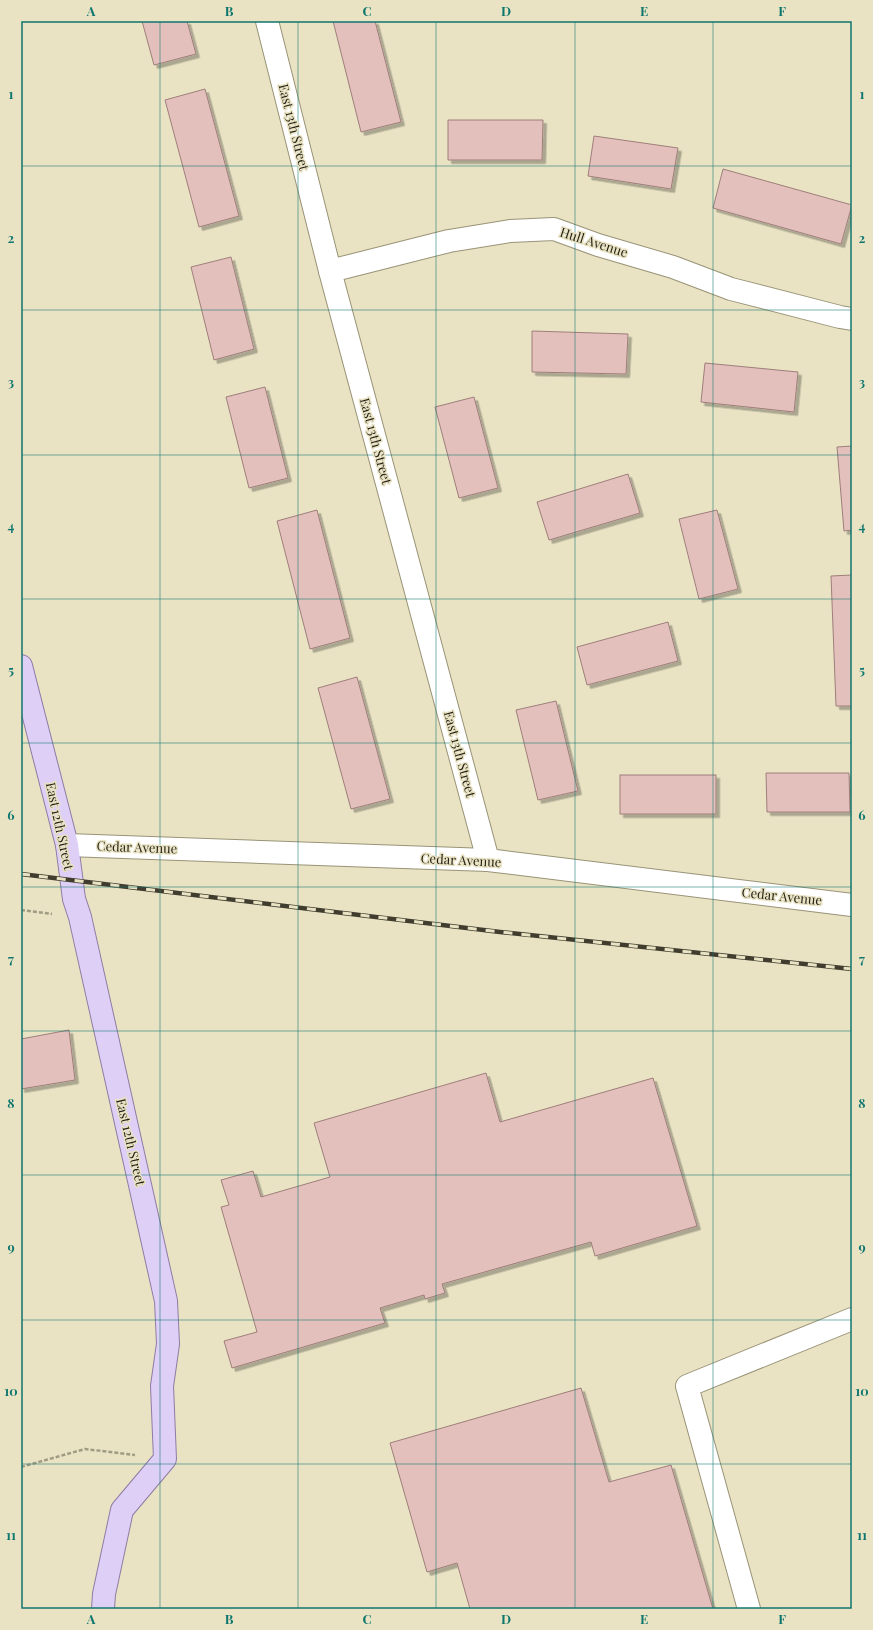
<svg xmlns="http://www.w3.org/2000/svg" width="873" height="1630" viewBox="0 0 873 1630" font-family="'Playfair Display',serif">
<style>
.building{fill:#e3c0bc;stroke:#9e7e7a;filter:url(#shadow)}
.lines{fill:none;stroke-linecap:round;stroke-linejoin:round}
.minor-casing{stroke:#999377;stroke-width:24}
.major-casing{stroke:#8e7ca4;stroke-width:24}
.path{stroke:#a09c84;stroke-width:2.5;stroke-dasharray:4 2;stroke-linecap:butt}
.minor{stroke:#fff;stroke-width:22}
.major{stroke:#decff7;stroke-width:22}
.rail-casing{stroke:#403d2f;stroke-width:4.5}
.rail{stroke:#e9e3c4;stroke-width:3;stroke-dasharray:9;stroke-linecap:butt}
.grid{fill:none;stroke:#0f766e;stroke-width:1;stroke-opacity:0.55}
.labels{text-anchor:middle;stroke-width:3;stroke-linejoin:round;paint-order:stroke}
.street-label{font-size:13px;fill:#211e13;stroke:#e9e3c4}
.neatline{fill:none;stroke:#0f766e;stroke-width:1.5}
.grid-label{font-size:13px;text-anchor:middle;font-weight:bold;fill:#0f766e}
</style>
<defs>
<filter id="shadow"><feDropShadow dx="3.5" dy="3.5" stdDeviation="0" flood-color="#0004"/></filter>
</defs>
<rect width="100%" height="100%" fill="#e9e3c4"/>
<g class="building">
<path d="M142,21H187L196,54L154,65Z"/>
<path d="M333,21H375L401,122L361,132Z"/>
<path d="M205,89L239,216L199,227L165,100Z"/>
<path d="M448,120H543L542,160H448Z"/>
<path d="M594,136L678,148L671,189L588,176Z"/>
<path d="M723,169L852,205L841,244L713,208Z"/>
<path d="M231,257L254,349L214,360L191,267Z"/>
<path d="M532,331L628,334L626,374L532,372Z"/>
<path d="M705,363L798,372L794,412L701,402Z"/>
<path d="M265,387L288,478L249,488L226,397Z"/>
<path d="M474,397L498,488L459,498L435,407Z"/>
<path d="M852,446V530L844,531L837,447Z"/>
<path d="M628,474L640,513L549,540L537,502Z"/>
<path d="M317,510L350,638L310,649L277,521Z"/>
<path d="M717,510L738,589L699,599L679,519Z"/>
<path d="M852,575V706H836L831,576Z"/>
<path d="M668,622L678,661L587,685L577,647Z"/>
<path d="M357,677L390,799L351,809L318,688Z"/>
<path d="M556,701L578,791L538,800L516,710Z"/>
<path d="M766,773H849L850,812H767Z"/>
<rect x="620" y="775" width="96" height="39"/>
<path d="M69,1030L75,1080L21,1089V1039Z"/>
<path d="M486,1073L500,1122L653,1078L697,1226L595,1256L591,1242L442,1284L445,1293L425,1299L424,1295L380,1308L385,1323L232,1368L224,1341L257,1332L221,1207L229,1205L221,1180L253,1171L261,1197L330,1177L314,1123Z"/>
<path d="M581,1388L609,1482L671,1465L713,1609H470L457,1563L427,1572L390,1443Z"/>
</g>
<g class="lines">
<g class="minor-casing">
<g id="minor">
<path d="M267,21L330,271L488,860"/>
<path d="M330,271L449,241L510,231L554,229L598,245L673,267L731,289L840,317L852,319"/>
<path d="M67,845L488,860L852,905"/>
<path d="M749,1609L687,1386L852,1319"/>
</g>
</g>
<g class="major-casing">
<path id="major" d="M21,666L67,845L74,899L80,917L166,1301L168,1344L162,1386L165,1459L122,1510L104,1594L103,1609"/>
</g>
<g class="path">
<path d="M21,910L52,914"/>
<path d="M21,1467L85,1449L135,1455"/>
</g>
<use href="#minor" class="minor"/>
<use href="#major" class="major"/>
<g class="rail-casing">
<path id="rail" d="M21,874L500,932L852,969"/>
</g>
<use href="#rail" class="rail"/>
</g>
<path class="grid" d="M160,21V1609M298,21V1609M436,21V1609M575,21V1609M713,21V1609M21,166H852M21,310H852M21,455H852M21,599H852M21,743H852M21,887H852M21,1031H852M21,1175H852M21,1320H852M21,1464H852"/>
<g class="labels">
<g class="street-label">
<text transform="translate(294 127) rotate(76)" y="5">East 13th Street</text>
<text transform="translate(594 242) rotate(18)" y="5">Hull Avenue</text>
<text transform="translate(376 441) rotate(75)" y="5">East 13th Street</text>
<text transform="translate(460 754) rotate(75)" y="5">East 13th Street</text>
<text transform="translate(60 826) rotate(78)" y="5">East 12th Street</text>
<text transform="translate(137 847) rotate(2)" y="5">Cedar Avenue</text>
<text transform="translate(461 860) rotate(3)" y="5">Cedar Avenue</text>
<text transform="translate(782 896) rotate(6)" y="5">Cedar Avenue</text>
<text transform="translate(131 1142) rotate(77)" y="5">East 12th Street</text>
</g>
</g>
<rect width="873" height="1630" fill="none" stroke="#e9e3c4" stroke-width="44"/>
<rect x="22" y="22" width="829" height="1586" class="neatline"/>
<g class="grid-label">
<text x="91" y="16">A</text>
<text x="229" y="16">B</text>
<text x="367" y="16">C</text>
<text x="506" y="16">D</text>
<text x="644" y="16">E</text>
<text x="782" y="16">F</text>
<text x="11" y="99">1</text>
<text x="862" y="99">1</text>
<text x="11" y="243">2</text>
<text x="862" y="243">2</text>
<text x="11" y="387">3</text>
<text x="862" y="387">3</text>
<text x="11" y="531">4</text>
<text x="862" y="531">4</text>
<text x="11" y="675">5</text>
<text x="862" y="675">5</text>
<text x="11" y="820">6</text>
<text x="862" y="820">6</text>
<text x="11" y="964">7</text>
<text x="862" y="964">7</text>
<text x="11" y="1108">8</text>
<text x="862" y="1108">8</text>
<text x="11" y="1252">9</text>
<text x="862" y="1252">9</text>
<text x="11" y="1396">10</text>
<text x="862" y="1396">10</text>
<text x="11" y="1540">11</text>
<text x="862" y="1540">11</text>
<text x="91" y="1624">A</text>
<text x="229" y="1624">B</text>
<text x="367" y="1624">C</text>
<text x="506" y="1624">D</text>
<text x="644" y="1624">E</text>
<text x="782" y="1624">F</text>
</g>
</svg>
